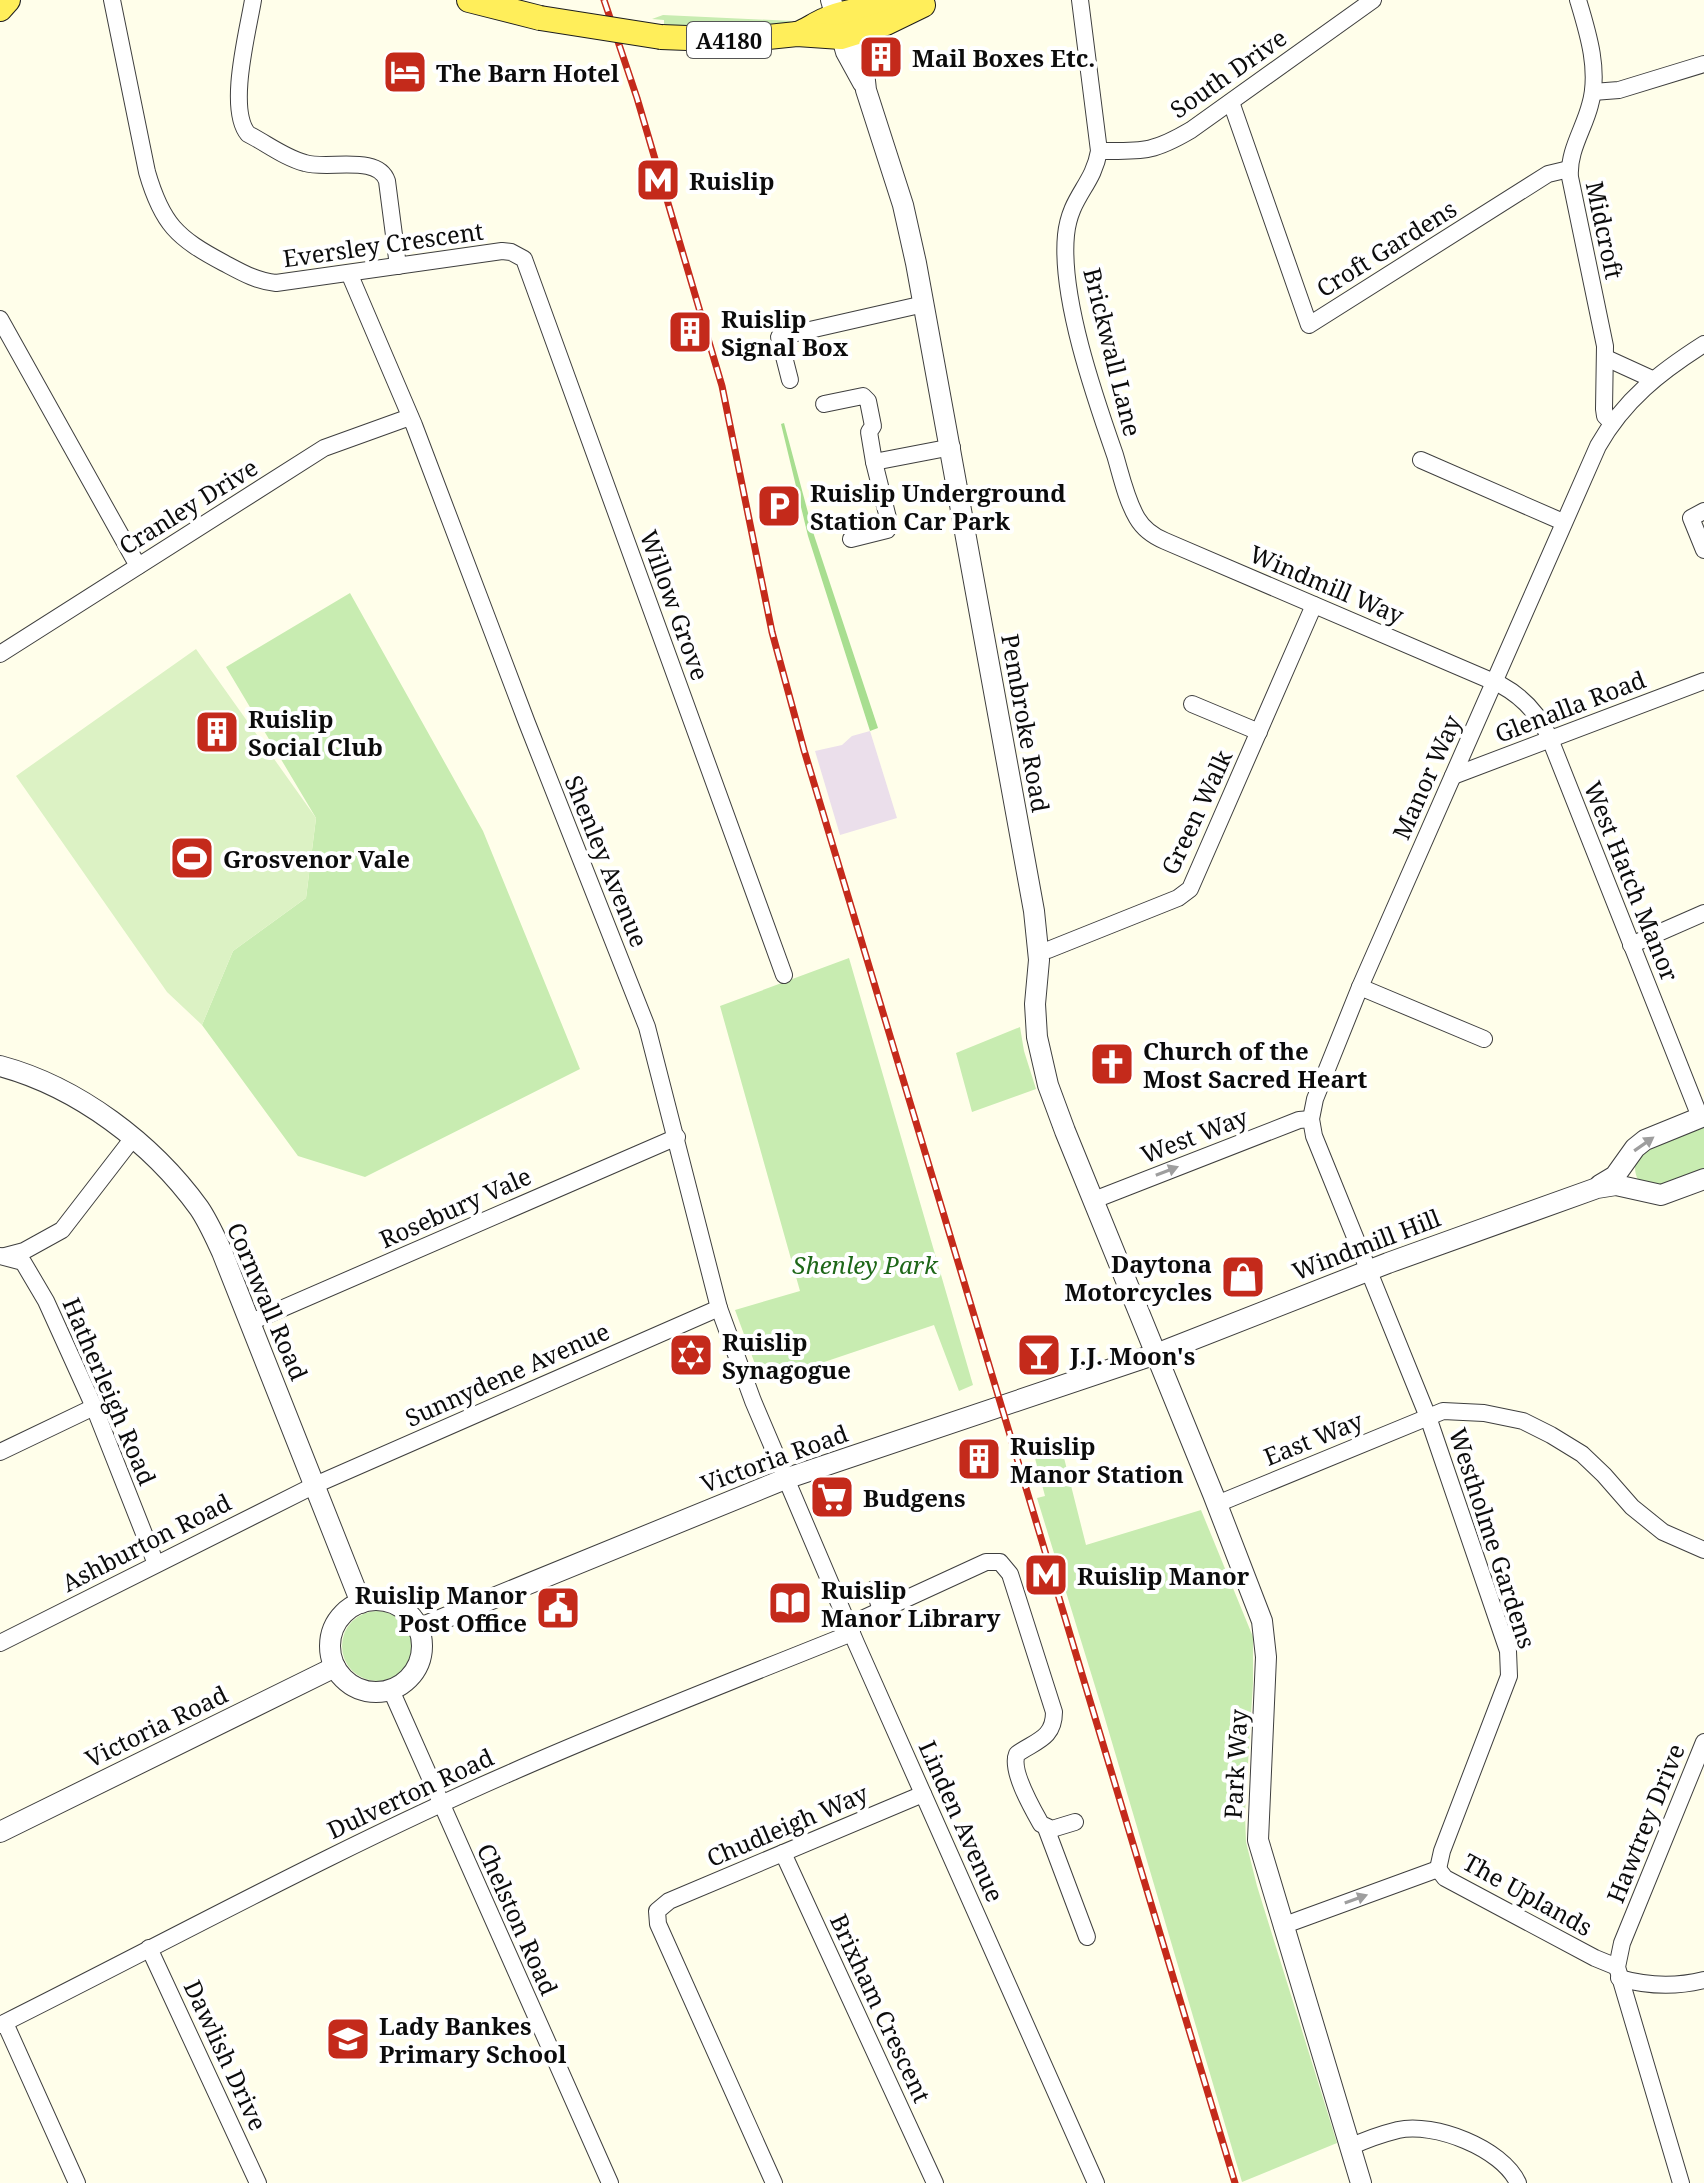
<svg xmlns="http://www.w3.org/2000/svg" width="1704" height="2183" font-family="'Noto Serif',serif">
<rect width="100%" height="100%" fill="#fffeea"/>
<path fill="#ebdfeb" d="M870 731 897 818 840 835 815 751 842 745 852 736Z"/>
<g fill="#c8ecb1">
<path d="M663 15 793 21C751 33 707 28 664 26V20L652 19Z"/>
<path d="M350 593 483 831 580 1069 365 1177 298 1156 202 1025 233 951 306 898 316 818 226 667Z"/>
<path d="M849 958 973 1385 959 1391 934 1325 762 1383 735 1310 800 1291 720 1006Z"/>
<path d="M1020 1027 1024 1051 1036 1089 972 1112 956 1053Z"/>
<path d="M1704 1122V1172C1686 1179 1637 1205 1635 1168 1635 1161 1638 1151 1644 1146 1653 1138 1691 1127 1704 1122Z"/>
<path d="M1059 1438 1086 1545 1201 1510 1253 1637V1683L1245 1813 1246 1842 1257 1886 1337 2143 1242 2182 1103 1712 1037 1498 1045 1496 1032 1447Z"/>
<circle cx="377" cy="1646" r="35"/>
</g>
<path fill="#a8de90" d="M784 423 814 535 878 728 870 731 808 536 781 424Z"/>
<path fill="#dcf2c4" d="M196 649 316 818 306 898 233 951 202 1025 167 992 16 776Z"/>
<g fill="none" stroke-linecap="round" stroke-linejoin="round">
<g stroke="#3f3f3f" stroke-width="18">
<g id="minor">
<path d="M112 0 147 172C162 224 177 238 224 263 241 272 256 281 276 283L502 251 511 252 524 259 784 975"/>
<path d="M253 0C248 31 227 109 248 134 266 143 285 158 305 163 328 170 378 154 387 181L398 266"/>
<path d="M1080 0 1099 151C1093 186 1070 196 1066 235 1060 297 1094 395 1115 455 1121 475 1126 499 1137 518 1144 530 1153 536 1165 541L1501 685C1523 697 1540 716 1550 739L1700 1117"/>
<path d="M1578 0C1588 33 1600 71 1590 105 1584 129 1568 151 1570 177L1605 346 1604 409 1605 416 1612 423"/>
<path d="M1593 92 1619 90 1704 64"/>
<path d="M1231 102 1309 325 1548 174 1569 169"/>
<path d="M1099 151C1143 151 1152 153 1191 130L1373 0"/>
<path d="M349 273 414 425 527 723 647 1027 719 1308 753 1401 856 1643 1096 2183"/>
<path d="M0 319 138 566"/>
<path d="M1606 358 1652 379"/>
<path d="M790 380 779 337 924 304"/>
<path d="M824 404 863 396 868 401 873 426 869 432 874 462 952 447"/>
<path d="M1421 460 1563 522"/>
<path d="M1704 511 1691 518 1704 550"/>
<path d="M851 539 887 530 888 518 874 462"/>
<path d="M0 654 324 448 410 417"/>
<path d="M1192 704 1259 732"/>
<path d="M1453 776 1704 681"/>
<path d="M1631 945 1704 913"/>
<path d="M1038 951 1048 950 1178 898 1190 889 1314 605"/>
<path d="M1360 987 1484 1039"/>
<path d="M1094 1200 1299 1120 1311 1119"/>
<path d="M0 1256 23 1262 46 1301 94 1407 156 1564"/>
<path d="M5 1256 24 1251 62 1230 133 1138"/>
<path d="M251 1322 677 1137"/>
<path d="M0 1452 94 1407"/>
<path d="M1217 1504 1443 1411 1484 1413 1523 1421 1551 1435 1582 1454 1604 1475 1632 1507 1663 1532 1704 1550"/>
<path d="M874 1589 881 1610"/>
<path d="M849 1625 986 1562H1000L1010 1574 1054 1712C1054 1739 1035 1741 1017 1754 1010 1770 1032 1808 1041 1824L1052 1829 1075 1822"/>
<path d="M0 1643 315 1485 719 1308"/>
<path d="M391 1690 610 2183"/>
<path d="M1046 1828 1087 1937"/>
<path d="M783 1853 935 2183"/>
<path d="M1438 1869 1442 1851 1509 1676 1508 1651 1428 1417 1314 1136 1311 1119 1315 1099 1360 987 1598 446C1624 400 1660 372 1704 344"/>
<path d="M1438 1869 1445 1878 1595 1958 1617 1967"/>
<path d="M1282 1926 1438 1869"/>
<path d="M149 1948 258 2183"/>
<path d="M1619 1978C1647 1986 1676 1987 1704 1980"/>
<path d="M5 2023 77 2183"/>
<path d="M0 2025C170 1940 336 1849 510 1773 623 1723 738 1679 852 1633"/>
<path d="M1350 2147C1365 2140 1382 2134 1398 2130 1434 2122 1502 2148 1518 2183"/>
<path d="M774 2183 658 1924 657 1911 669 1901 923 1794"/>
<path d="M1681 2183 1617 1967 1622 1943 1704 1742"/>
</g>
</g>
<g stroke="#3f3f3f" stroke-width="22">
<g id="tertiary">
<path d="M831 0 846 52 863 83"/>
<path d="M855 17 860 35 866 90 903 205 916 263 1034 911 1039 960 1035 1004 1037 1037 1048 1085 1065 1131 1213 1494 1262 1621 1266 1657 1258 1840 1361 2183"/>
<path d="M0 1066C78 1087 152 1143 199 1208 208 1221 215 1237 222 1252L361 1603"/>
<path d="M1600 1185 1615 1176 1635 1148 1645 1140 1704 1116"/>
<circle cx="376" cy="1646" r="46"/>
<path d="M418 1629 785 1479 1156 1354 1388 1263 1597 1188 1616 1185 1661 1195 1704 1179"/>
<path d="M0 1832 335 1667"/>
</g>
</g>
<g stroke="#1d1d1d" stroke-width="26">
<g id="primary">
<path d="M469 0 540 18"/>
<path d="M0 9 8 0"/>
<path d="M797 34C807 31 815 24 825 20 853 7 883 9 913 7"/>
<path d="M661 37 740 40 797 34 841 37 886 23 923 5"/>
</g>
</g>
<use href="#minor" stroke="#fff" stroke-width="16"/>
<use href="#tertiary" stroke="#fff" stroke-width="20"/>
<use href="#primary" stroke="#ffee5a" stroke-width="24"/>
<g stroke="#c42a1b" stroke-width="7">
<path id="rail" d="M604 0 637 98 722 386 772 632 804 750 1235 2183"/>
</g>
<use href="#rail" stroke="#fff" stroke-width="4" stroke-dasharray="12" stroke-linecap="butt"/>
<g stroke="#1d1d1d" stroke-width="26" stroke-linecap="butt">
<path id="primary-bridge" d="M540 18 661 37"/>
</g>
<use href="#primary-bridge" stroke="#ffee5a" stroke-width="24"/>
</g>
<defs><path id="oneway-solid" d="M-6-.8H1V-3.2L6.5 0L1 3.2V.8H-6Z" transform="scale(2)"/></defs>
<g fill="#9e9e9e">
<use href="#oneway-solid" transform="translate(1644 1144) rotate(-35)"/>
<use href="#oneway-solid" transform="translate(1167 1171) rotate(-21)"/>
<use href="#oneway-solid" transform="translate(1356 1899) rotate(-20)"/>
</g>
<defs>
<g id="building-square" transform="scale(2.3)"><rect x="-9" y="-9" width="18" height="18" rx="4" fill="#c42a1b" stroke="#fff"/><path d="M-4-6H4V6H1V3H-1V6H-4ZM-2.5-4.3h1.7v1.8h-1.7ZM.8-4.3h1.7v1.8H.8ZM-2.5-1h1.7V.8h-1.7ZM.8-1h1.7V.8H.8Z" fill="#fff"/></g>
<g id="hotel-square" transform="scale(2.3)"><rect x="-9" y="-9" width="18" height="18" rx="4" fill="#c42a1b" stroke="#fff"/><path d="M-6-4.5h1.5V1H6V5H4.5V3h-9V5H-6ZM-4 0a1.8 1.8 0 1 1 3.6 0ZM.5 0V-2.5h3Q6-2.5 6 0Z" fill="#fff"/></g>
<g id="metro-square" transform="scale(2.3)"><rect x="-9" y="-9" width="18" height="18" rx="4" fill="#c42a1b" stroke="#fff"/><path d="M-5.5 5V-5H-3L0 0L3-5H5.5V5H3V-.5L0 4L-3-.5V5Z" fill="#fff"/></g>
<g id="parking-square" transform="scale(2.3)"><rect x="-9" y="-9" width="18" height="18" rx="4" fill="#c42a1b" stroke="#fff"/><path d="M-3.5-5.5H1a3.5 3.5 0 0 1 0 7H-1V5.5H-3.5ZM-1-3.4V-.6H.8a1.4 1.4 0 0 0 0-2.8Z" fill="#fff"/></g>
<g id="stadium-square" transform="scale(2.3)"><rect x="-9" y="-9" width="18" height="18" rx="4" fill="#c42a1b" stroke="#fff"/><path d="M0-5a6.5 5 0 1 0 0 10a6.5 5 0 1 0 0-10ZM-3.5-1.8h7v3.6h-7Z" fill="#fff"/></g>
<g id="church-square" transform="scale(2.3)"><rect x="-9" y="-9" width="18" height="18" rx="4" fill="#c42a1b" stroke="#fff"/><path d="M-1.2-6h2.4v3.5h3.3v2.4h-3.3V6h-2.4V-.1h-3.3v-2.4h3.3Z" fill="#fff"/></g>
<g id="shop-square" transform="scale(2.3)"><rect x="-9" y="-9" width="18" height="18" rx="4" fill="#c42a1b" stroke="#fff"/><path d="M-5-2.5h2.3a2.7 3.5 0 0 1 5.4 0H5L5.5 6h-11ZM-1.5-2.5h3a1.5 2.3 0 0 0-3 0Z" fill="#fff"/></g>
<g id="synagogue-square" transform="scale(2.3)"><rect x="-9" y="-9" width="18" height="18" rx="4" fill="#c42a1b" stroke="#fff"/><path d="M0-6.5L5.6 3.2H-5.6ZM0 6.5L5.6-3.2H-5.6Z" fill="#fff"/></g>
<g id="bar-square" transform="scale(2.3)"><rect x="-9" y="-9" width="18" height="18" rx="4" fill="#c42a1b" stroke="#fff"/><path d="M-6-5H6L.8 .8V4.5H3.5V6h-7V4.5H-.8V.8Z" fill="#fff"/></g>
<g id="supermarket-square" transform="scale(2.3)"><rect x="-9" y="-9" width="18" height="18" rx="4" fill="#c42a1b" stroke="#fff"/><path d="M-6-5.5h2.5l.6 2H6L4.5 2H-2.5L-4.4-4H-6ZM-1.5 3.2a1.3 1.3 0 1 0 .1 0ZM3 3.2a1.3 1.3 0 1 0 .1 0Z" fill="#fff"/></g>
<g id="library-square" transform="scale(2.3)"><rect x="-9" y="-9" width="18" height="18" rx="4" fill="#c42a1b" stroke="#fff"/><path d="M-6-4Q-3-5.5-.7-3.5V5Q-3 3-6 4ZM6-4Q3-5.5 .7-3.5V5Q3 3 6 4Z" fill="#fff"/></g>
<g id="civic-square" transform="scale(2.3)"><rect x="-9" y="-9" width="18" height="18" rx="4" fill="#c42a1b" stroke="#fff"/><path d="M-.6-6.5H3V-4.5H.6V-3L4-1V1h2V6H-6V1h2V-1L-.6-3ZM-1.2 2.5V6h2.4V2.5Z" fill="#fff"/></g>
<g id="school-square" transform="scale(2.3)"><rect x="-9" y="-9" width="18" height="18" rx="4" fill="#c42a1b" stroke="#fff"/><path d="M0-5L7-2L0 1L-7-2ZM-4 1L0 2.5L4 1V4Q0 6-4 4Z" fill="#fff"/></g>
</defs>
<g fill-rule="evenodd">
<use href="#building-square" x="881" y="57"/>
<use href="#hotel-square" x="405" y="72"/>
<use href="#metro-square" x="658" y="180"/>
<use href="#building-square" x="690" y="332"/>
<use href="#parking-square" x="779" y="506"/>
<use href="#building-square" x="217" y="732"/>
<use href="#stadium-square" x="192" y="858"/>
<use href="#church-square" x="1112" y="1064"/>
<use href="#shop-square" x="1243" y="1277"/>
<use href="#synagogue-square" x="691" y="1355"/>
<use href="#bar-square" x="1039" y="1355"/>
<use href="#building-square" x="979" y="1459"/>
<use href="#supermarket-square" x="832" y="1497"/>
<use href="#metro-square" x="1046" y="1575"/>
<use href="#library-square" x="790" y="1603"/>
<use href="#civic-square" x="558" y="1608"/>
<use href="#school-square" x="348" y="2039"/>
</g>
<g text-anchor="middle" dominant-baseline="central" stroke-width="8" stroke-linejoin="round" paint-order="stroke">
<rect fill="#fff" stroke="#555" stroke-width="2" x="687" y="22" width="84" height="36" rx="6"/>
<g font-size="22" font-weight="bold" fill="#0c0c0c">
<text x="729" y="40">A4180</text>
</g>
<g font-size="24" font-weight="bold" fill="#0c0c0c" stroke="#fff" text-anchor="start">
<text x="912" y="57">Mail Boxes Etc.</text>
<text x="436" y="72">The Barn Hotel</text>
<text x="689" y="180">Ruislip</text>
<text x="721" y="318">Ruislip<tspan x="721" dy="28">Signal Box</tspan></text>
<text x="810" y="492">Ruislip Underground<tspan x="810" dy="28">Station Car Park</tspan></text>
<text x="248" y="718">Ruislip<tspan x="248" dy="28">Social Club</tspan></text>
<text x="223" y="858">Grosvenor Vale</text>
<text x="1143" y="1050">Church of the<tspan x="1143" dy="28">Most Sacred Heart</tspan></text>
<text x="1212" y="1263" text-anchor="end">Daytona<tspan x="1212" dy="28">Motorcycles</tspan></text>
<text x="722" y="1341">Ruislip<tspan x="722" dy="28">Synagogue</tspan></text>
<text x="1070" y="1355">J.J. Moon's</text>
<text x="1010" y="1445">Ruislip<tspan x="1010" dy="28">Manor Station</tspan></text>
<text x="863" y="1497">Budgens</text>
<text x="1077" y="1575">Ruislip Manor</text>
<text x="821" y="1589">Ruislip<tspan x="821" dy="28">Manor Library</tspan></text>
<text x="527" y="1594" text-anchor="end">Ruislip Manor<tspan x="527" dy="28">Post Office</tspan></text>
<text x="379" y="2025">Lady Bankes<tspan x="379" dy="28">Primary School</tspan></text>
</g>
<g font-size="24" fill="#0c0c0c" stroke="#fff">
<text transform="translate(1228 73) rotate(-35)">South Drive</text>
<text transform="translate(1605 230) rotate(78)">Midcroft</text>
<text transform="translate(383 244) rotate(-8)">Eversley Crescent</text>
<text transform="translate(1386 248) rotate(-32)">Croft Gardens</text>
<text transform="translate(1113 352) rotate(76)">Brickwall Lane</text>
<text transform="translate(188 506) rotate(-32)">Cranley Drive</text>
<text transform="translate(1327 584) rotate(23)">Windmill Way</text>
<text transform="translate(675 605) rotate(70)">Willow Grove</text>
<text transform="translate(1570 706) rotate(-21)">Glenalla Road</text>
<text transform="translate(1026 723) rotate(80)">Pembroke Road</text>
<text transform="translate(1426 777) rotate(-66)">Manor Way</text>
<text transform="translate(1196 812) rotate(-65)">Green Walk</text>
<text transform="translate(607 861) rotate(68)">Shenley Avenue</text>
<text transform="translate(1632 881) rotate(68)">West Hatch Manor</text>
<text transform="translate(1194 1135) rotate(-21)">West Way</text>
<text transform="translate(455 1207) rotate(-24)">Rosebury Vale</text>
<text transform="translate(1366 1244) rotate(-21)">Windmill Hill</text>
<text transform="translate(268 1301) rotate(67)">Cornwall Road</text>
<text transform="translate(507 1374) rotate(-24)">Sunnydene Avenue</text>
<text transform="translate(110 1391) rotate(67)">Hatherleigh Road</text>
<text transform="translate(1313 1438) rotate(-22)">East Way</text>
<text transform="translate(774 1458) rotate(-20)">Victoria Road</text>
<text transform="translate(1493 1538) rotate(72)">Westholme Gardens</text>
<text transform="translate(146 1542) rotate(-27)">Ashburton Road</text>
<text transform="translate(156 1726) rotate(-26)">Victoria Road</text>
<text transform="translate(1235 1764) rotate(-87)">Park Way</text>
<text transform="translate(410 1793) rotate(-25)">Dulverton Road</text>
<text transform="translate(962 1821) rotate(66)">Linden Avenue</text>
<text transform="translate(1645 1823) rotate(-68)">Hawtrey Drive</text>
<text transform="translate(787 1825) rotate(-23)">Chudleigh Way</text>
<text transform="translate(1528 1894) rotate(29)">The Uplands</text>
<text transform="translate(518 1919) rotate(66)">Chelston Road</text>
<text transform="translate(881 2008) rotate(65)">Brixham Crescent</text>
<text transform="translate(226 2055) rotate(65)">Dawlish Drive</text>
</g>
<g font-size="24" font-style="italic" fill="#1e6718" stroke="#fff">
<text x="865" y="1264">Shenley Park</text>
</g>
</g>
</svg>
